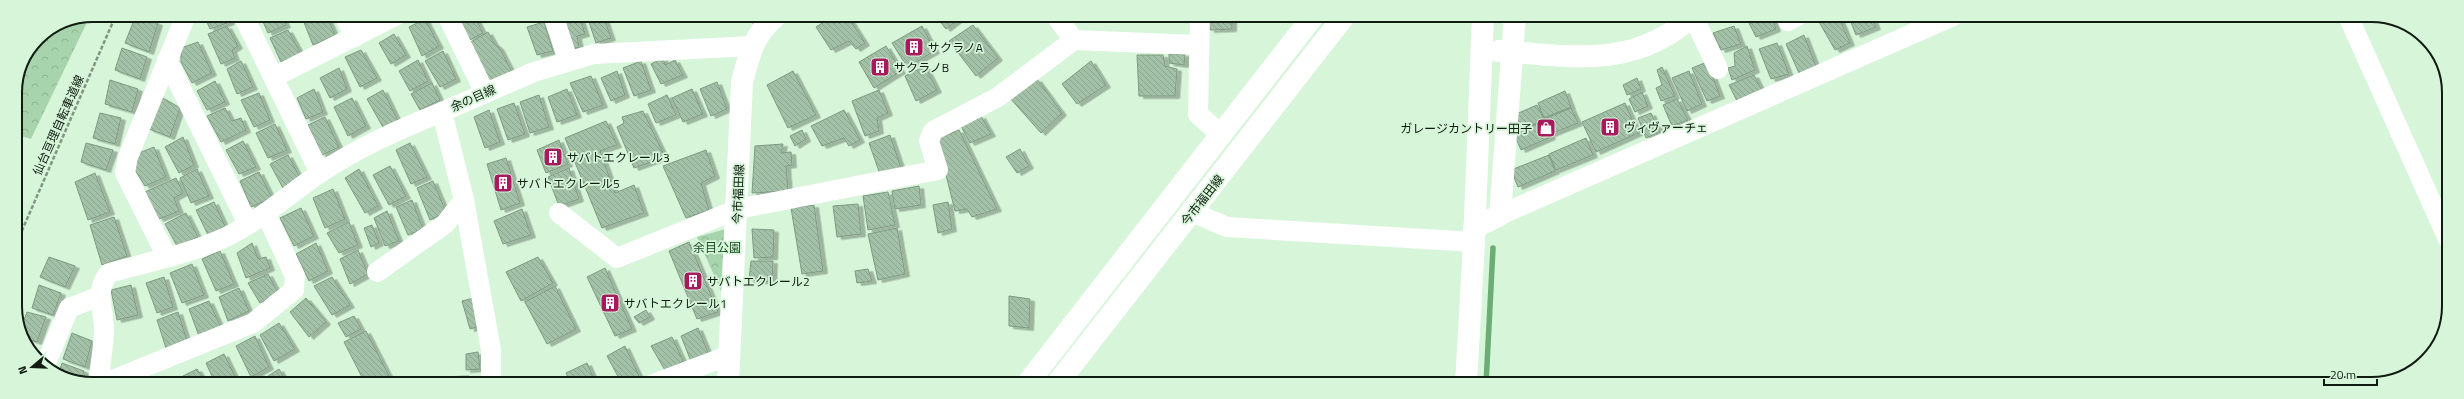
<svg xmlns="http://www.w3.org/2000/svg" width="2464" height="399" font-family="'Titillium Web','Noto Sans JP',sans-serif">
<defs>
<pattern id="park-crowns" width="20" height="18" patternUnits="userSpaceOnUse"><rect width="20" height="18" fill="#a7d4ac"/><path d="M2 6a3 3 0 1 1 6 0M12 15a3 3 0 1 1 6 0" fill="none" stroke="#8fb593"/></pattern>
<pattern id="building-back-hatch" width="6" height="6" patternUnits="userSpaceOnUse"><rect width="6" height="6" fill="#a3c1a7"/><path d="M-1 5l2 2M0 0l6 6M5-1l2 2" fill="none" stroke="#8ba58f"/></pattern>
<filter id="shadow"><feDropShadow dx="4.5" dy="2.5" stdDeviation="0" flood-color="#0004"/></filter>
</defs>
<rect width="100%" height="100%" fill="#d6f5d9"/>
<g fill="url(#park-crowns)">
<path d="M90 16 31 139 15 134C15 88 15 43 63 21 71 18 82 17 90 16Z"/>
<path d="M733 227 729 309 697 237Z"/>
</g>
<g fill="none" stroke-linecap="round" stroke-linejoin="round">
<path stroke="#6cad76" stroke-width="5.5" d="M1486 384 1493 248"/>
</g>
<g fill="url(#building-back-hatch)" stroke="#7e9a81" filter="url(#shadow)">
<path d="M136 15 158 23 149 52 125 43Z"/>
<path d="M155 15H171L170 20Z"/>
<path d="M204 15H227L230 22 210 29Z"/>
<path d="M260 15H281L286 25 268 33Z"/>
<path d="M313 15H326L335 35 313 45 303 20Z"/>
<path d="M357 15H370L360 20Z"/>
<path d="M456 15H474L483 33 470 40Z"/>
<path d="M573 15H579L585 34 577 36 579 47 571 50 563 19Z"/>
<path d="M603 15 611 38 596 43 587 16Z"/>
<path d="M747 15H762L749 22Z"/>
<path d="M835 15H847L865 43 856 49 849 41 831 50 816 27Z"/>
<path d="M935 15H964L946 29Z"/>
<path d="M1209 15H1232V29L1210 30Z"/>
<path d="M1749 15H1771L1776 29 1756 37 1746 17Z"/>
<path d="M1827 15H1838L1850 43 1835 50 1818 20Z"/>
<path d="M1848 15H1871L1876 27 1856 35Z"/>
<path d="M425 19 439 46 422 56 409 27Z"/>
<path d="M544 22 553 51 537 55 527 27Z"/>
<path d="M973 25 998 58 976 76 949 41Z"/>
<path d="M227 26 238 46 232 50 235 58 221 64 208 34Z"/>
<path d="M922 26 935 51 907 67 892 43Z"/>
<path d="M1734 26 1741 44 1721 50 1713 33Z"/>
<path d="M288 30 301 54 281 62 270 38Z"/>
<path d="M488 32 494 43 499 47 512 72 489 82 469 43Z"/>
<path d="M394 34 406 55 391 64 379 43Z"/>
<path d="M1804 35 1816 66 1799 73 1786 44Z"/>
<path d="M198 42 212 73 192 83 181 62V48Z"/>
<path d="M1777 43 1789 74 1771 79 1759 49Z"/>
<path d="M886 46 901 71 874 88 859 62Z"/>
<path d="M1747 46 1755 70 1732 80 1728 68 1735 66 1734 53Z"/>
<path d="M122 48 147 57 140 79 115 70Z"/>
<path d="M361 50 377 78 360 87 345 57Z"/>
<path d="M443 51 456 79 440 87 425 61Z"/>
<path d="M1169 54H1185L1184 65 1169 63Z"/>
<path d="M1137 55H1163L1165 66 1177 69 1175 96H1139Z"/>
<path d="M663 58 665 65 675 60 683 75 661 84 651 64Z"/>
<path d="M418 60 428 81 410 91 399 71Z"/>
<path d="M241 61 253 87 237 94 227 69Z"/>
<path d="M641 61 651 90 634 96 623 68Z"/>
<path d="M1091 61 1106 85 1077 104 1062 84Z"/>
<path d="M1707 62 1720 96 1707 101 1692 68Z"/>
<path d="M925 66 937 90 916 101 905 76Z"/>
<path d="M1662 67 1675 96 1661 101 1656 88 1662 85 1657 70Z"/>
<path d="M339 68 347 89 330 98 320 78Z"/>
<path d="M617 71 625 95 611 101 601 78Z"/>
<path d="M793 71 816 115 788 128 767 85Z"/>
<path d="M1689 71 1702 104 1687 111 1672 78Z"/>
<path d="M1754 75 1762 91 1737 101 1729 85Z"/>
<path d="M591 76 603 105 583 112 570 83Z"/>
<path d="M1637 78 1641 89 1627 95 1623 85Z"/>
<path d="M1037 79 1062 113 1041 133 1010 98Z"/>
<path d="M110 80 138 89 132 112 105 104Z"/>
<path d="M215 81 225 102 207 110 197 91Z"/>
<path d="M717 82 727 109 711 116 700 89Z"/>
<path d="M432 83 440 100 420 110 411 94Z"/>
<path d="M314 89 323 112 306 119 297 98Z"/>
<path d="M567 89 577 115 557 122 548 97Z"/>
<path d="M692 89 703 114 683 122 672 98Z"/>
<path d="M383 90 398 121 384 129 367 99Z"/>
<path d="M879 90 888 113 877 118 879 131 865 136 852 101Z"/>
<path d="M1565 91 1571 107 1544 118 1538 103Z"/>
<path d="M1642 92 1648 106 1635 112 1629 99Z"/>
<path d="M259 93 270 120 254 127 241 100Z"/>
<path d="M539 95 549 127 530 133 520 102Z"/>
<path d="M667 95 676 115 656 123 648 104Z"/>
<path d="M161 97 180 108 170 137 149 129Z"/>
<path d="M352 98 366 126 348 136 334 107Z"/>
<path d="M1677 99 1688 120 1672 126 1663 105Z"/>
<path d="M514 103 525 134 508 140 497 109Z"/>
<path d="M1625 103 1638 133 1596 152 1582 122Z"/>
<path d="M1537 105 1544 120 1520 130 1514 115Z"/>
<path d="M225 108 232 121 241 118 246 130 221 142 207 116Z"/>
<path d="M1571 108 1578 123 1551 134 1544 119Z"/>
<path d="M489 110 500 142 485 148 474 117Z"/>
<path d="M844 110 860 140 849 146 844 138 822 146 811 126Z"/>
<path d="M643 111 665 157 634 168 617 127 624 123 622 117Z"/>
<path d="M100 113 121 118 115 144 93 138Z"/>
<path d="M1651 113 1660 132 1646 138 1638 118Z"/>
<path d="M981 116 991 134 970 143 961 126Z"/>
<path d="M325 117 339 147 322 155 308 125Z"/>
<path d="M606 121 617 145 600 151 615 193 634 185 644 213 602 228 565 138Z"/>
<path d="M1544 121 1551 137 1521 150 1514 134Z"/>
<path d="M275 124 287 150 268 158 256 133Z"/>
<path d="M802 130 806 139 795 146 790 136Z"/>
<path d="M959 130 997 209 972 217 967 209 955 211 937 139Z"/>
<path d="M890 135 902 171 881 177 869 143Z"/>
<path d="M183 137 194 165 179 173 165 147Z"/>
<path d="M1586 138 1593 155 1556 170 1549 154Z"/>
<path d="M559 140 568 164 546 173 537 150Z"/>
<path d="M243 141 256 167 239 174 226 150Z"/>
<path d="M86 143 113 150 106 170 81 162Z"/>
<path d="M410 143 427 177 411 184 396 150Z"/>
<path d="M783 144 781 153 791 152 792 165 786 166 788 191 752 193 755 146Z"/>
<path d="M154 147 166 177 145 186 135 170 139 153Z"/>
<path d="M1020 149 1029 166 1017 173 1006 157Z"/>
<path d="M706 150 715 176 701 183 709 210 686 218 663 166Z"/>
<path d="M288 155 300 178 284 190 270 164Z"/>
<path d="M1549 155 1555 171 1518 187 1511 170Z"/>
<path d="M506 158 520 203 501 210 487 164Z"/>
<path d="M390 166 406 196 389 205 373 175Z"/>
<path d="M569 168 579 199 559 206 548 177Z"/>
<path d="M197 169 209 196 191 203 180 178Z"/>
<path d="M359 169 378 206 365 213 345 178Z"/>
<path d="M259 172 272 198 251 207 240 181Z"/>
<path d="M95 173 110 212 88 220 75 182Z"/>
<path d="M176 178 183 193 174 198 179 211 159 219 145 192Z"/>
<path d="M433 181 446 212 430 220 417 188Z"/>
<path d="M919 186 921 205 895 209 892 191Z"/>
<path d="M333 189 345 219 325 228 313 198Z"/>
<path d="M888 192 895 225 868 230 863 196Z"/>
<path d="M412 200 423 229 408 235 396 207Z"/>
<path d="M214 202 225 226 208 235 196 210Z"/>
<path d="M948 202 952 229 938 233 933 205Z"/>
<path d="M858 204 861 234 837 237 833 206Z"/>
<path d="M814 205 823 271 802 274 791 208Z"/>
<path d="M301 208 314 236 294 246 280 218Z"/>
<path d="M522 209 531 235 503 244 494 221Z"/>
<path d="M387 211 399 241 385 246 374 218Z"/>
<path d="M186 213 198 237 177 246 165 224Z"/>
<path d="M114 217 127 256 102 265 90 225Z"/>
<path d="M349 222 358 245 339 253 327 233Z"/>
<path d="M372 225 379 243 371 247 364 228Z"/>
<path d="M897 228 905 274 878 280 868 234Z"/>
<path d="M752 229 774 230 773 257 754 258Z"/>
<path d="M689 242 718 312 697 319 669 251Z"/>
<path d="M252 243 258 259 266 257 270 268 246 278 237 253Z"/>
<path d="M316 243 328 271 309 281 296 254Z"/>
<path d="M358 250 368 274 350 284 340 259Z"/>
<path d="M220 251 234 284 216 291 202 259Z"/>
<path d="M49 257 75 266 65 287 40 277Z"/>
<path d="M538 257 553 283 521 301 506 272Z"/>
<path d="M751 261H773L772 282 749 280Z"/>
<path d="M192 264 204 295 182 303 170 273Z"/>
<path d="M605 268 632 329 615 336 587 277Z"/>
<path d="M868 269 872 281 857 283 855 271Z"/>
<path d="M268 274 278 293 260 303 248 283Z"/>
<path d="M164 277 173 307 157 313 146 283Z"/>
<path d="M332 277 350 305 332 315 314 286Z"/>
<path d="M39 285 61 293 53 315 32 308Z"/>
<path d="M131 285 138 315 117 320 111 290Z"/>
<path d="M555 286 576 329 547 344 525 302Z"/>
<path d="M239 288 249 311 228 321 219 297Z"/>
<path d="M1009 296 1030 299 1029 328 1009 326Z"/>
<path d="M306 298 326 322 309 337 290 312Z"/>
<path d="M474 298 480 326 470 329 462 301Z"/>
<path d="M209 301 221 328 199 336 189 309Z"/>
<path d="M646 310 650 317 639 323 634 317Z"/>
<path d="M27 312 46 317 37 342 25 338 20 330Z"/>
<path d="M178 312 187 341 166 348 157 320Z"/>
<path d="M354 316 361 329 346 337 338 323Z"/>
<path d="M279 323 295 349 274 361 260 335Z"/>
<path d="M698 328 709 355 692 364 681 336Z"/>
<path d="M366 331 389 376 374 383H365L344 342Z"/>
<path d="M72 333 92 341 85 367 63 359Z"/>
<path d="M255 336 269 367 251 377 236 346Z"/>
<path d="M672 337 683 361 666 372 651 346Z"/>
<path d="M625 346 639 376 622 384 607 356Z"/>
<path d="M478 352 480 369 466 370V354Z"/>
<path d="M224 354 238 383H215L206 363Z"/>
<path d="M62 363 84 371 80 382 59 372Z"/>
<path d="M587 363 596 384 571 383 566 373Z"/>
<path d="M197 369 205 381 201 383H179L177 379Z"/>
<path d="M279 369 287 383H259V382Z"/>
<path d="M469 376 470 383H438L437 377Z"/>
</g>
<g fill="none" stroke-linecap="round" stroke-linejoin="round">
<g stroke="#809682" stroke-width="2.5" stroke-dasharray="4 2" stroke-linecap="butt">
<path d="M1892 16 1894 22"/>
<path d="M17 242 116 15"/>
</g>
<g stroke="#fff" stroke-width="20">
<path d="M243 15 320 173"/>
<path d="M344 15 355 37"/>
<path d="M447 15 485 93"/>
<path d="M553 15 568 60"/>
<path d="M1200 15 1198 114 1221 135"/>
<path d="M1785 15 1788 21 1799 15"/>
<path d="M1693 16 1718 69"/>
<path d="M2348 16 2448 239"/>
<path d="M1074 40 1198 45"/>
<path d="M167 60 248 224"/>
<path d="M274 77 397 15"/>
<path d="M1192 212 1227 227 1474 242"/>
<path d="M559 213 617 258 738 209 938 170 929 141 933 131 998 97 1074 40 1055 15"/>
<path d="M1500 215 1953 16"/>
<path d="M167 257 125 173 128 157 186 15"/>
<path d="M377 272 445 224 464 200"/>
<path d="M45 366 69 308 100 296"/>
<path d="M98 383C100 367 103 350 104 333 105 310 93 293 109 273 148 262 191 254 228 236 262 219 289 194 320 173 359 147 400 129 442 112"/>
<path d="M105 383 253 323 294 290 295 276 266 214"/>
<path d="M491 383V350L464 200 442 112 534 72 594 54 752 46"/>
<path d="M653 384 730 355"/>
</g>
<g stroke="#fff" stroke-width="22">
<path d="M1498 51C1571 56 1634 70 1694 15"/>
<path d="M1474 228 1500 215 1515 15"/>
<path d="M728 384 742 82C749 55 754 33 777 15"/>
<path d="M1027 384 1314 15"/>
<path d="M1057 384 1345 15"/>
<path d="M1466 384 1474 242 1483 15"/>
</g>
</g>
<defs>
<g id="building-square" transform="scale(1)"><rect x="-9" y="-9" width="18" height="18" rx="4" fill="#a71b5e" stroke="#d6f5d9"/><path d="M-4-6H4V6H1V3H-1V6H-4ZM-2.5-4.3h1.7v1.8h-1.7ZM.8-4.3h1.7v1.8H.8ZM-2.5-1h1.7V.8h-1.7ZM.8-1h1.7V.8H.8Z" fill="#fff"/></g>
<g id="shop-square" transform="scale(1)"><rect x="-9" y="-9" width="18" height="18" rx="4" fill="#a71b5e" stroke="#d6f5d9"/><path d="M-5-2.5h2.3a2.7 3.5 0 0 1 5.4 0H5L5.5 6h-11ZM-1.5-2.5h3a1.5 2.3 0 0 0-3 0Z" fill="#fff"/></g>
</defs>
<g fill-rule="evenodd">
<use href="#building-square" x="914" y="47"/>
<use href="#building-square" x="880" y="67"/>
<use href="#building-square" x="1610" y="127"/>
<use href="#shop-square" x="1546" y="128"/>
<use href="#building-square" x="553" y="157"/>
<use href="#building-square" x="503" y="183"/>
<use href="#building-square" x="693" y="281"/>
<use href="#building-square" x="610" y="303"/>
</g>
<g text-anchor="middle" dominant-baseline="central" stroke-width="3.5" stroke-linejoin="round" paint-order="stroke">
<g font-size="12" fill="#101b11" stroke="#d6f5d9" text-anchor="start">
<text x="928" y="47">サクラノA</text>
<text x="894" y="67">サクラノB</text>
<text x="1624" y="127">ヴィヴァーチェ</text>
<text x="1532" y="128" text-anchor="end">ガレージカントリー田子</text>
<text x="567" y="157">サバトエクレール3</text>
<text x="517" y="183">サバトエクレール5</text>
<text x="707" y="281">サバトエクレール2</text>
<text x="624" y="303">サバトエクレール1</text>
</g>
<g font-size="12" fill="#101b11" stroke="#d6f5d9">
<text transform="translate(473 98) rotate(-24)">余の目線</text>
<text transform="translate(58 125) rotate(-66)">仙台亘理自転車道線</text>
<text transform="translate(738 194) rotate(-88)">今市福田線</text>
<text transform="translate(1202 200) rotate(-52)">今市福田線</text>
</g>
<g font-size="12" fill="#194823" stroke="#d6f5d9">
<text x="717" y="247">余目公園</text>
</g>
</g>
<path d="M0 0H2464V399H0ZM93 22H2371A71 71 0 0 1 2442 93V306A71 71 0 0 1 2371 377H93A71 71 0 0 1 22 306V93A71 71 0 0 1 93 22Z" fill="#d6f5d9" fill-rule="evenodd"/>
<path fill="none" stroke="#101b11" stroke-width="2" d="M93 22H2371A71 71 0 0 1 2442 93V306A71 71 0 0 1 2371 377H93A71 71 0 0 1 22 306V93A71 71 0 0 1 93 22Z"/>
<g transform="translate(32 367) rotate(251)" stroke="#d6f5d9" stroke-width="3" paint-order="stroke">
<path d="M0-3L7 15L0 10L-7 15Z" fill="#101b11"/>
<text y="-6" font-size="11" font-weight="bold" text-anchor="middle" fill="#101b11">N</text>
</g>
<path d="M2324 379v6h53v-6" fill="none" stroke="#101b11" stroke-width="2"/>
<text x="2330" y="379" font-size="12" fill="#101b11" stroke="#d6f5d9" stroke-width="3" paint-order="stroke">20 m</text>
</svg>
